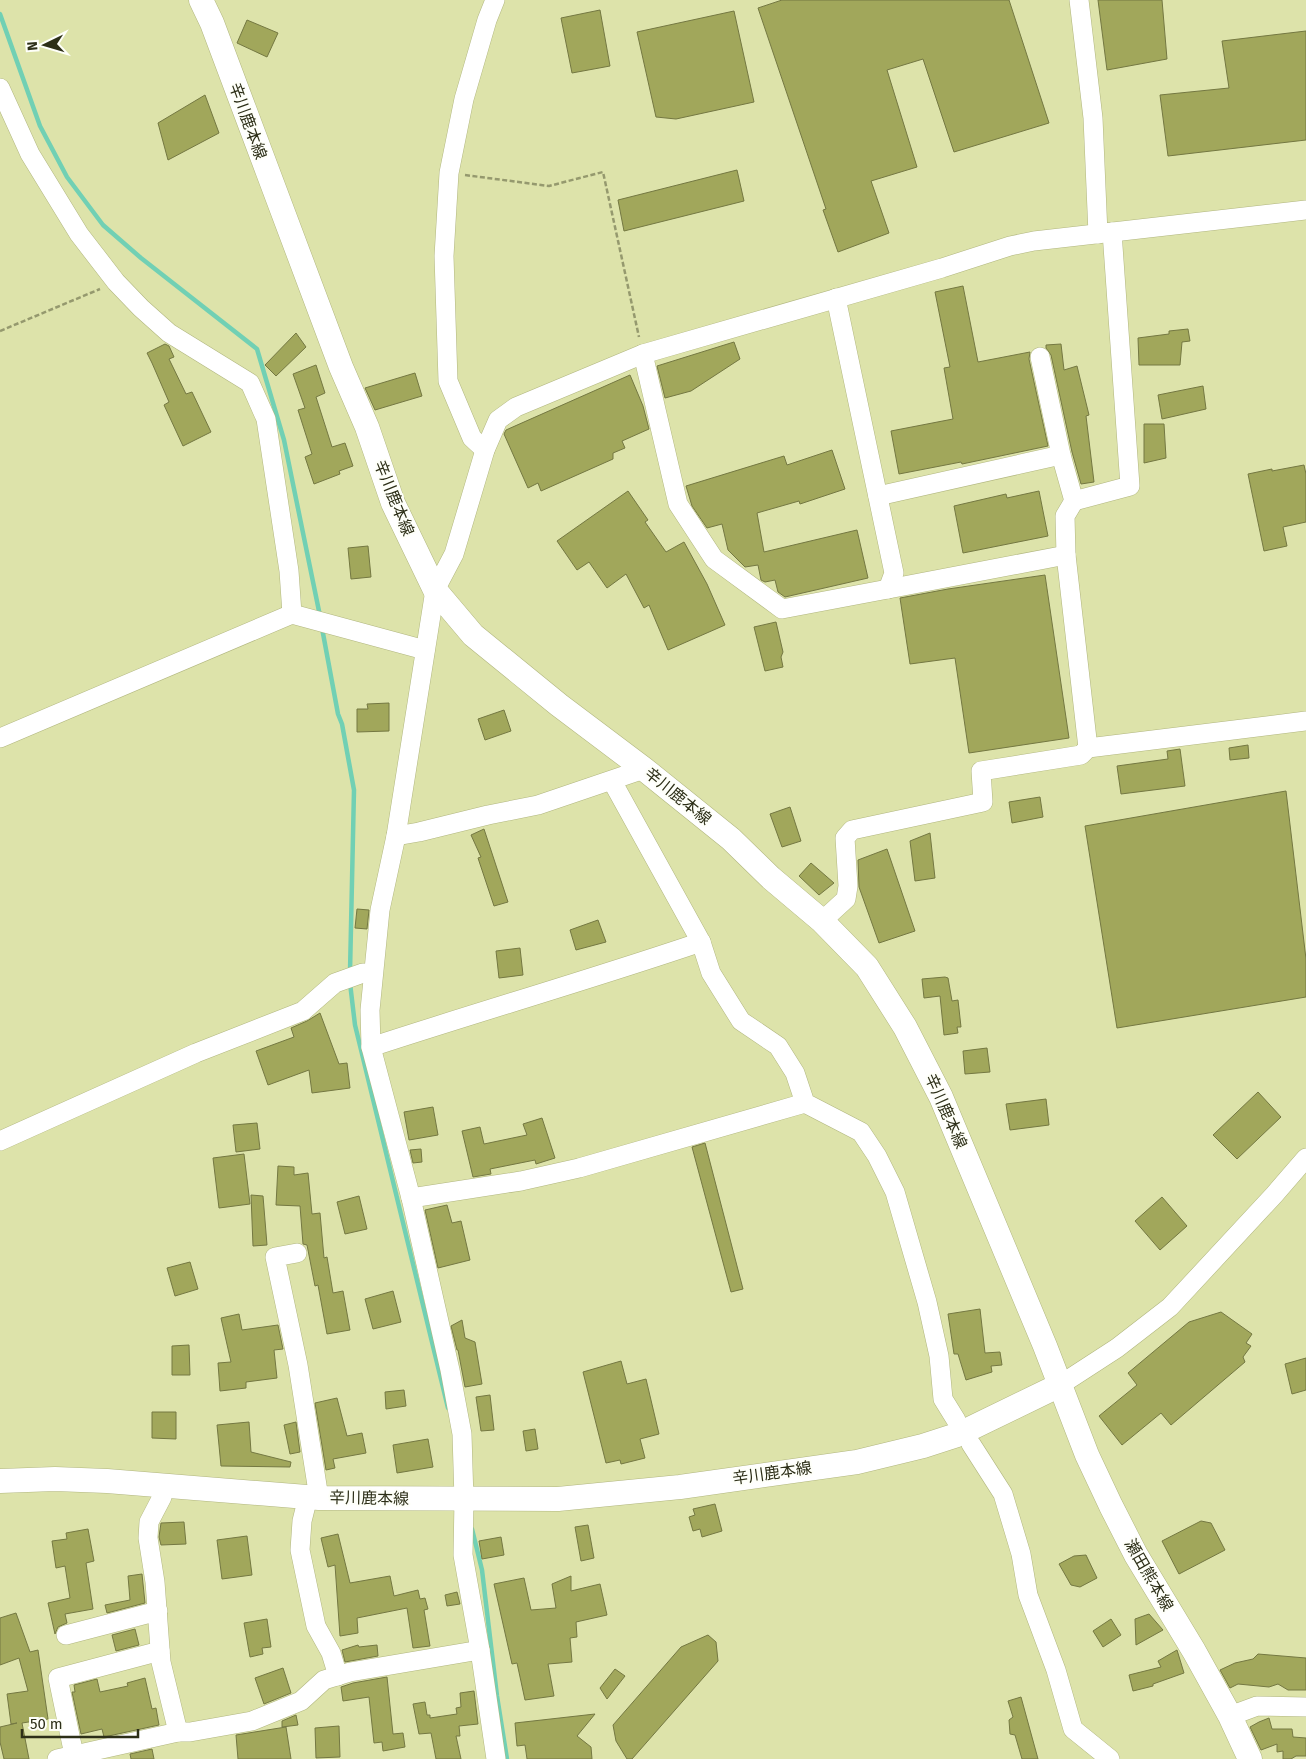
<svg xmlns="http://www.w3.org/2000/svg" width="1306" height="1759" font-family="'Fira Sans','Noto Sans JP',sans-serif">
<rect width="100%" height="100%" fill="#dde3aa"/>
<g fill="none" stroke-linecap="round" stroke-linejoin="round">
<g stroke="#71d0b4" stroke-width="4.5">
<path d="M0 14 40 126 67 177 103 225 141 258 257 349 284 440 320 616"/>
<path d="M322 628 338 714 342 724 354 790 350 972"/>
<path d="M350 983 355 1025 448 1408"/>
<path d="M472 1529 482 1570 497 1696 507 1759"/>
</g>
</g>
<g fill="#a1a75b" stroke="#747842">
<path d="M782 0H1009L1049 123 954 152 923 59 887 70 917 167 871 181 889 233 838 252 823 210 826 209 758 8Z"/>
<path d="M1098 0H1162L1167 59 1107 70Z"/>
<path d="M600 10 610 66 572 73 561 18Z"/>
<path d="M734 11 754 102 676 119 656 117 637 32Z"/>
<path d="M247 20 278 33 267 57 237 43Z"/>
<path d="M1306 31V140L1168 156 1160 95 1229 88 1222 41Z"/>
<path d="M205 95 219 133 168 160 158 123Z"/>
<path d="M737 170 744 201 624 231 618 200Z"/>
<path d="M963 286 978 362 1030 352 1029 359 1048 446 962 464 961 462 899 474 891 431 953 419 944 368 950 367 935 292Z"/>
<path d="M1188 329 1190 341 1182 342 1180 365H1139L1138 338 1169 334V331Z"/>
<path d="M296 333 306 347 276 376 265 365Z"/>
<path d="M734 342 740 359 691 391 665 398 657 366Z"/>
<path d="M165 344 169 346 174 357 169 359 186 394 192 392 211 432 183 446 164 405 169 402 152 363 147 353Z"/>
<path d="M1061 344 1064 370 1077 366 1089 415 1086 416 1094 482 1081 484 1072 452 1051 355 1046 348V345Z"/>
<path d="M316 365 325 393 316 397 332 447 345 443 353 466 339 471 340 474 314 484 305 457 312 454 298 410 305 408 293 374Z"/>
<path d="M415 373 422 396 375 410 365 388Z"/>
<path d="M630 375 643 406 649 429 622 441 625 448 613 453V459L541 491 538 483 528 488 504 434 506 430Z"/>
<path d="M1203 386 1206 409 1162 419 1158 395Z"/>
<path d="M1144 424H1164L1166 458 1144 463Z"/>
<path d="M832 450 845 489 800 504 799 501 757 513 764 552 857 530 868 578 785 597 778 592 775 580 765 582 761 580 758 565 745 567 728 550 722 524 707 528 692 506 686 486 784 456 787 465Z"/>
<path d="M1304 465 1306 474V522L1283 527 1287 546 1264 551 1248 474 1272 469V471Z"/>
<path d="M628 491 648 520 645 522 666 552 684 542 707 584 725 625 668 650 649 605 644 608 626 574 607 588 589 562 577 570 557 541Z"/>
<path d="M1039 491 1048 536 963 553 954 506 1006 494 1007 498Z"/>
<path d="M368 546 371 577 351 579 348 548Z"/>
<path d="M1045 575 1069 738 969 753 955 658 910 664 900 598 948 589Z"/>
<path d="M776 622 783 652 781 657 783 667 765 671 754 627Z"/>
<path d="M389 703V731L357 732V709H368L367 704Z"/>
<path d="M504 710 511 731 485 740 478 719Z"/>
<path d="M1248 745 1249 758 1230 760 1229 748Z"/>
<path d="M1180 749 1185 786 1121 794 1117 766 1168 759 1167 751Z"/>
<path d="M1286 791 1306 959V997L1117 1028 1085 826Z"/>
<path d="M1040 797 1043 817 1012 823 1009 802Z"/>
<path d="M790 807 801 841 782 847 770 814Z"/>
<path d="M484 829 508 902 494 906 478 858 481 857 471 835Z"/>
<path d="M930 833 935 878 915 881 910 841Z"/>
<path d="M887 849 915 931 879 943 859 887 858 860Z"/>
<path d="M811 863 834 883 819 895 799 876Z"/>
<path d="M357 909 369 910 367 929 355 928Z"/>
<path d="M598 920 606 942 576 950 570 930Z"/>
<path d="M520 948 523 975 499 978 496 951Z"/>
<path d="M945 977 948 978 952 1001 958 1000 961 1027H957L958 1033 944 1035 940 996 924 998 922 979Z"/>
<path d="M320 1013 339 1064 347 1063 350 1088 312 1093 309 1070 268 1085 256 1051 294 1037 291 1028 307 1021Z"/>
<path d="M987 1048 990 1072 965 1074 963 1051Z"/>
<path d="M1258 1092 1281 1117 1237 1159 1213 1135Z"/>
<path d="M1046 1099 1049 1125 1010 1130 1006 1104Z"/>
<path d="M433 1107 438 1135 409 1140 404 1112Z"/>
<path d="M542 1118 555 1158 536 1164 535 1160 490 1169 491 1174 473 1177 462 1131 480 1127 484 1144 527 1135 523 1124Z"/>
<path d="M257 1123 260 1149 236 1152 233 1125Z"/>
<path d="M705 1143 743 1289 731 1292 692 1147Z"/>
<path d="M421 1149 422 1162 413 1163 410 1150Z"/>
<path d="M244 1154 250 1204 219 1208 213 1158Z"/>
<path d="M278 1166 294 1167V1175L308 1173 312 1214 320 1213 324 1258 327 1257 333 1293 343 1291 350 1330 327 1334 318 1285 315 1286 307 1245 303 1244 300 1206 276 1205Z"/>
<path d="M251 1195 263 1196 267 1245 253 1246Z"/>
<path d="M359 1196 367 1229 345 1234 337 1202Z"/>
<path d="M1162 1197 1187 1226 1160 1250 1135 1221Z"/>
<path d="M447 1205 452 1223 461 1221 470 1260 438 1268 425 1210Z"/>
<path d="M190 1262 198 1289 175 1296 167 1268Z"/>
<path d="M393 1291 401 1322 373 1329 365 1299Z"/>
<path d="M980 1309 985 1353 1000 1352 1002 1365 991 1366 992 1372 966 1380 958 1354H954L948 1314Z"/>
<path d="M1221 1312 1252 1334 1246 1343 1251 1346 1243 1357 1245 1362 1171 1425 1161 1413 1122 1445 1099 1416 1137 1385 1128 1373 1189 1322Z"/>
<path d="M239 1314 242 1330 278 1325 283 1349 274 1350 277 1378 246 1382V1388L220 1391 218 1363 231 1362 221 1318Z"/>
<path d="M462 1320 465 1338 475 1342 482 1384 465 1387 458 1350H457L451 1326Z"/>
<path d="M189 1345 190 1375H172V1346Z"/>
<path d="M1306 1358V1390L1292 1394 1285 1364Z"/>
<path d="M621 1361 627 1384 646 1379 659 1434 640 1439 645 1458 621 1464 620 1460 606 1463 583 1372Z"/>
<path d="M404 1390 406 1406 386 1409 385 1392Z"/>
<path d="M490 1395 494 1430 481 1431 476 1397Z"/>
<path d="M337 1398 347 1436 362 1433 366 1453 333 1459 335 1468 326 1470 315 1403Z"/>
<path d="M152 1412H176V1439L152 1438Z"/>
<path d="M249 1422 251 1452 291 1462 290 1467 221 1466 217 1425Z"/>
<path d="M296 1422 300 1452 290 1454 284 1425Z"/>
<path d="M535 1429 538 1449 526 1451 523 1431Z"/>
<path d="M428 1439 433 1467 397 1473 393 1445Z"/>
<path d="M715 1504 722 1531 702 1537 700 1529 693 1531 689 1517 695 1515 693 1509Z"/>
<path d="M1201 1521 1211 1523 1225 1550 1179 1574 1162 1541Z"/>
<path d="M184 1522 186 1544 161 1545 159 1537 161 1523Z"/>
<path d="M588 1525 594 1558 581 1561 575 1527Z"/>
<path d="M88 1529 94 1561 86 1563 93 1609 65 1614 67 1623 58 1627 55 1634 48 1603 70 1598 65 1566 56 1568 52 1541 67 1539 66 1533Z"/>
<path d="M338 1534 350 1583 390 1576 394 1596 418 1590 420 1599 425 1598 428 1609 424 1610 430 1646 413 1648 407 1608 357 1618 358 1633 340 1636 335 1565 328 1567 321 1538Z"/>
<path d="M247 1536 252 1575 222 1579 217 1540Z"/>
<path d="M501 1537 504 1555 482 1559 479 1541Z"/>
<path d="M1086 1555 1097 1578 1080 1587 1071 1585 1059 1564 1074 1556Z"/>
<path d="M142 1574 145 1603 107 1613 105 1605 130 1600 128 1576Z"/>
<path d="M571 1576V1591L600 1584 607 1615 576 1622 577 1637 570 1638 572 1662 548 1664 554 1696 525 1700 517 1663 512 1664 494 1584 524 1578 531 1610 556 1608 552 1584Z"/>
<path d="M457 1592 460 1604 447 1606 445 1595Z"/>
<path d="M16 1613 30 1652 38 1650 48 1719 22 1723 29 1759H4L0 1742V1727L17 1723 11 1724 7 1694 28 1691 19 1658 0 1665V1618Z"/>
<path d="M1149 1614 1163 1630 1136 1645 1135 1619Z"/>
<path d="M267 1619 271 1647 262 1648 263 1654 250 1657 244 1623Z"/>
<path d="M1111 1619 1121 1635 1103 1647 1093 1631Z"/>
<path d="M135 1629 139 1645 116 1651 112 1635Z"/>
<path d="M708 1635 716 1642 718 1661 632 1759H627L616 1741 613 1725 681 1647Z"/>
<path d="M358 1645 359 1647 377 1645 378 1656 345 1662 342 1650Z"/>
<path d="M1177 1650 1184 1673 1153 1684V1686L1133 1691 1129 1675 1161 1667 1158 1661Z"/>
<path d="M1258 1654 1306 1658V1690H1288L1278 1684 1269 1687 1238 1684 1230 1688 1220 1670 1235 1663 1253 1659Z"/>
<path d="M283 1668 291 1693 264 1704 255 1678Z"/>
<path d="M615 1669 625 1676 607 1699 600 1688Z"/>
<path d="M387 1677 393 1734 403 1733 405 1747 383 1751 382 1742 374 1743 369 1697 343 1701 341 1687 353 1683Z"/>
<path d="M145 1678 152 1709 156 1708 159 1725 104 1737 102 1729 81 1734 72 1692H75L74 1685 97 1679 100 1692 128 1686 127 1683Z"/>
<path d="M474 1691 478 1724 459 1726 460 1736H456L461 1759H436L431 1733 419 1734 413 1704 425 1702 427 1715H430V1718L457 1714 456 1708 461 1707 460 1693Z"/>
<path d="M1021 1697 1038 1759H1022L1015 1735 1010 1734 1009 1720 1013 1717 1008 1701Z"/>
<path d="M595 1714 577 1736 591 1747 592 1759H527L525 1745 517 1746 515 1723Z"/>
<path d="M296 1715 298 1725 282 1727V1721Z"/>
<path d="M1269 1718 1272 1729H1292L1293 1737 1306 1738V1756H1296L1291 1759H1283V1751L1277 1752V1744L1261 1750 1250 1727 1259 1722Z"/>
<path d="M339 1726 340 1757 316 1758 315 1728Z"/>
<path d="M286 1727 291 1759H238L236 1735Z"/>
<path d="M152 1749 154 1759H131L130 1754Z"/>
</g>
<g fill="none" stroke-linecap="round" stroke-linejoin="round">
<g stroke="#b1b67f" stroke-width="20">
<g id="minor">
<path d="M1079 0 1093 118 1098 234"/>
<path d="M0 88 30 154 79 234 116 282 141 308 169 333 250 383 266 419 289 571 292 614"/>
<path d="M643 354 678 504 714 559 782 609 888 589 894 573 836 298"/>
<path d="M1040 357 1061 455"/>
<path d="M485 450 472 438 448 381 444 256 449 173 464 99 487 20 495 0"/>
<path d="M878 496 1061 455 1074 501"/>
<path d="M888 589 1066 555"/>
<path d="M0 738 292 614 425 650"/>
<path d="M1088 748 1066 555 1065 516 1074 501 1130 486 1112 232"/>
<path d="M612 781 701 942 711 973 741 1021 778 1046 795 1073 805 1103 861 1132 877 1156 895 1192 927 1302 939 1356 943 1399 956 1420"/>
<path d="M396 836 419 832 488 815 538 805 644 769"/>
<path d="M822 921 846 899 848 886 845 838 852 830 983 802 981 771 1081 755 1088 748 1306 721"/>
<path d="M371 1047C481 1011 592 979 701 942"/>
<path d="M0 1141 196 1053 303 1011 335 983 363 973 373 974"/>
<path d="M411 1198 521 1181 579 1168 805 1103"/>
<path d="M297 1253 275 1257 298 1365 319 1498"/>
<path d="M1060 1385 1117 1348 1170 1307 1274 1195 1306 1158"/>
<path d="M971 1444 1003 1494 1021 1554 1028 1595 1056 1670 1073 1729 1110 1759"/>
<path d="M158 1485 162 1497 149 1522 148 1538 155 1582 161 1662 178 1732"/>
<path d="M308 1497 302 1521 300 1550 316 1626 331 1653 338 1676"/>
<path d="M66 1635 158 1611"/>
<path d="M1230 1716 1257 1706 1306 1707"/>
<path d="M74 1755 58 1678 160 1651"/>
<path d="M57 1759 178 1732H190L252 1721 301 1701 324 1680 350 1672 480 1650"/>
<path d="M496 1759 480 1650 463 1555 464 1500 462 1434 450 1370 411 1198 371 1047 370 1010 380 910 396 836 435 590 454 554 485 450 498 420 516 407 643 354 942 268 1010 246 1034 241 1306 210"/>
</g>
</g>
<g stroke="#b1b67f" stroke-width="25">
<g id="major">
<path d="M201 0 212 23 341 367 367 427 393 503 435 590 473 635 559 705 644 769 731 839 771 878 822 921 867 967 905 1027 941 1097 1045 1346 1087 1455 1111 1506 1136 1555 1194 1651 1230 1716 1250 1759"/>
<path d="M0 1481 55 1479 107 1481 319 1498 558 1499 680 1487 857 1462 923 1446 957 1435 1060 1385"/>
</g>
</g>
<g stroke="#95996e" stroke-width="2.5" stroke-dasharray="5 2.5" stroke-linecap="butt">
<path d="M465 175 549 186 603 172 639 337"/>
<path d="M0 331 100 289"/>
</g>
<use href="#minor" stroke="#fff" stroke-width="19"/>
<use href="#major" stroke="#fff" stroke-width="24"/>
</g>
<g text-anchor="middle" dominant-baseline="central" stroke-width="4" stroke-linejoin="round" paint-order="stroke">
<g font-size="16" fill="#2d2f18" stroke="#fefff9">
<text transform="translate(248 121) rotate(70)">辛川鹿本線</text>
<text transform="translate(394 498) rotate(68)">辛川鹿本線</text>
<text transform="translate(678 796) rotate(39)">辛川鹿本線</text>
<text transform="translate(946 1111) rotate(66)">辛川鹿本線</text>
<text transform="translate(772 1473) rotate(-8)">辛川鹿本線</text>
<text transform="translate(369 1498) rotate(1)">辛川鹿本線</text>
<text transform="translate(1149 1575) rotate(60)">瀬田熊本線</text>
</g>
</g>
<g transform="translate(45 45) rotate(265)" stroke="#fefff9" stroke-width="4" paint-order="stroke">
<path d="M0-4L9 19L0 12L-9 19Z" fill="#2d2f18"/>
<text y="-8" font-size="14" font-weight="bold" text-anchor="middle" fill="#2d2f18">N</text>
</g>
<path d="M22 1729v8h116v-8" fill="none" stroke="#2d2f18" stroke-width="2.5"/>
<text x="30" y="1729" font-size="15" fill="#2d2f18" stroke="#fefff9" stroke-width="4" paint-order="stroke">50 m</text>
</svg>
